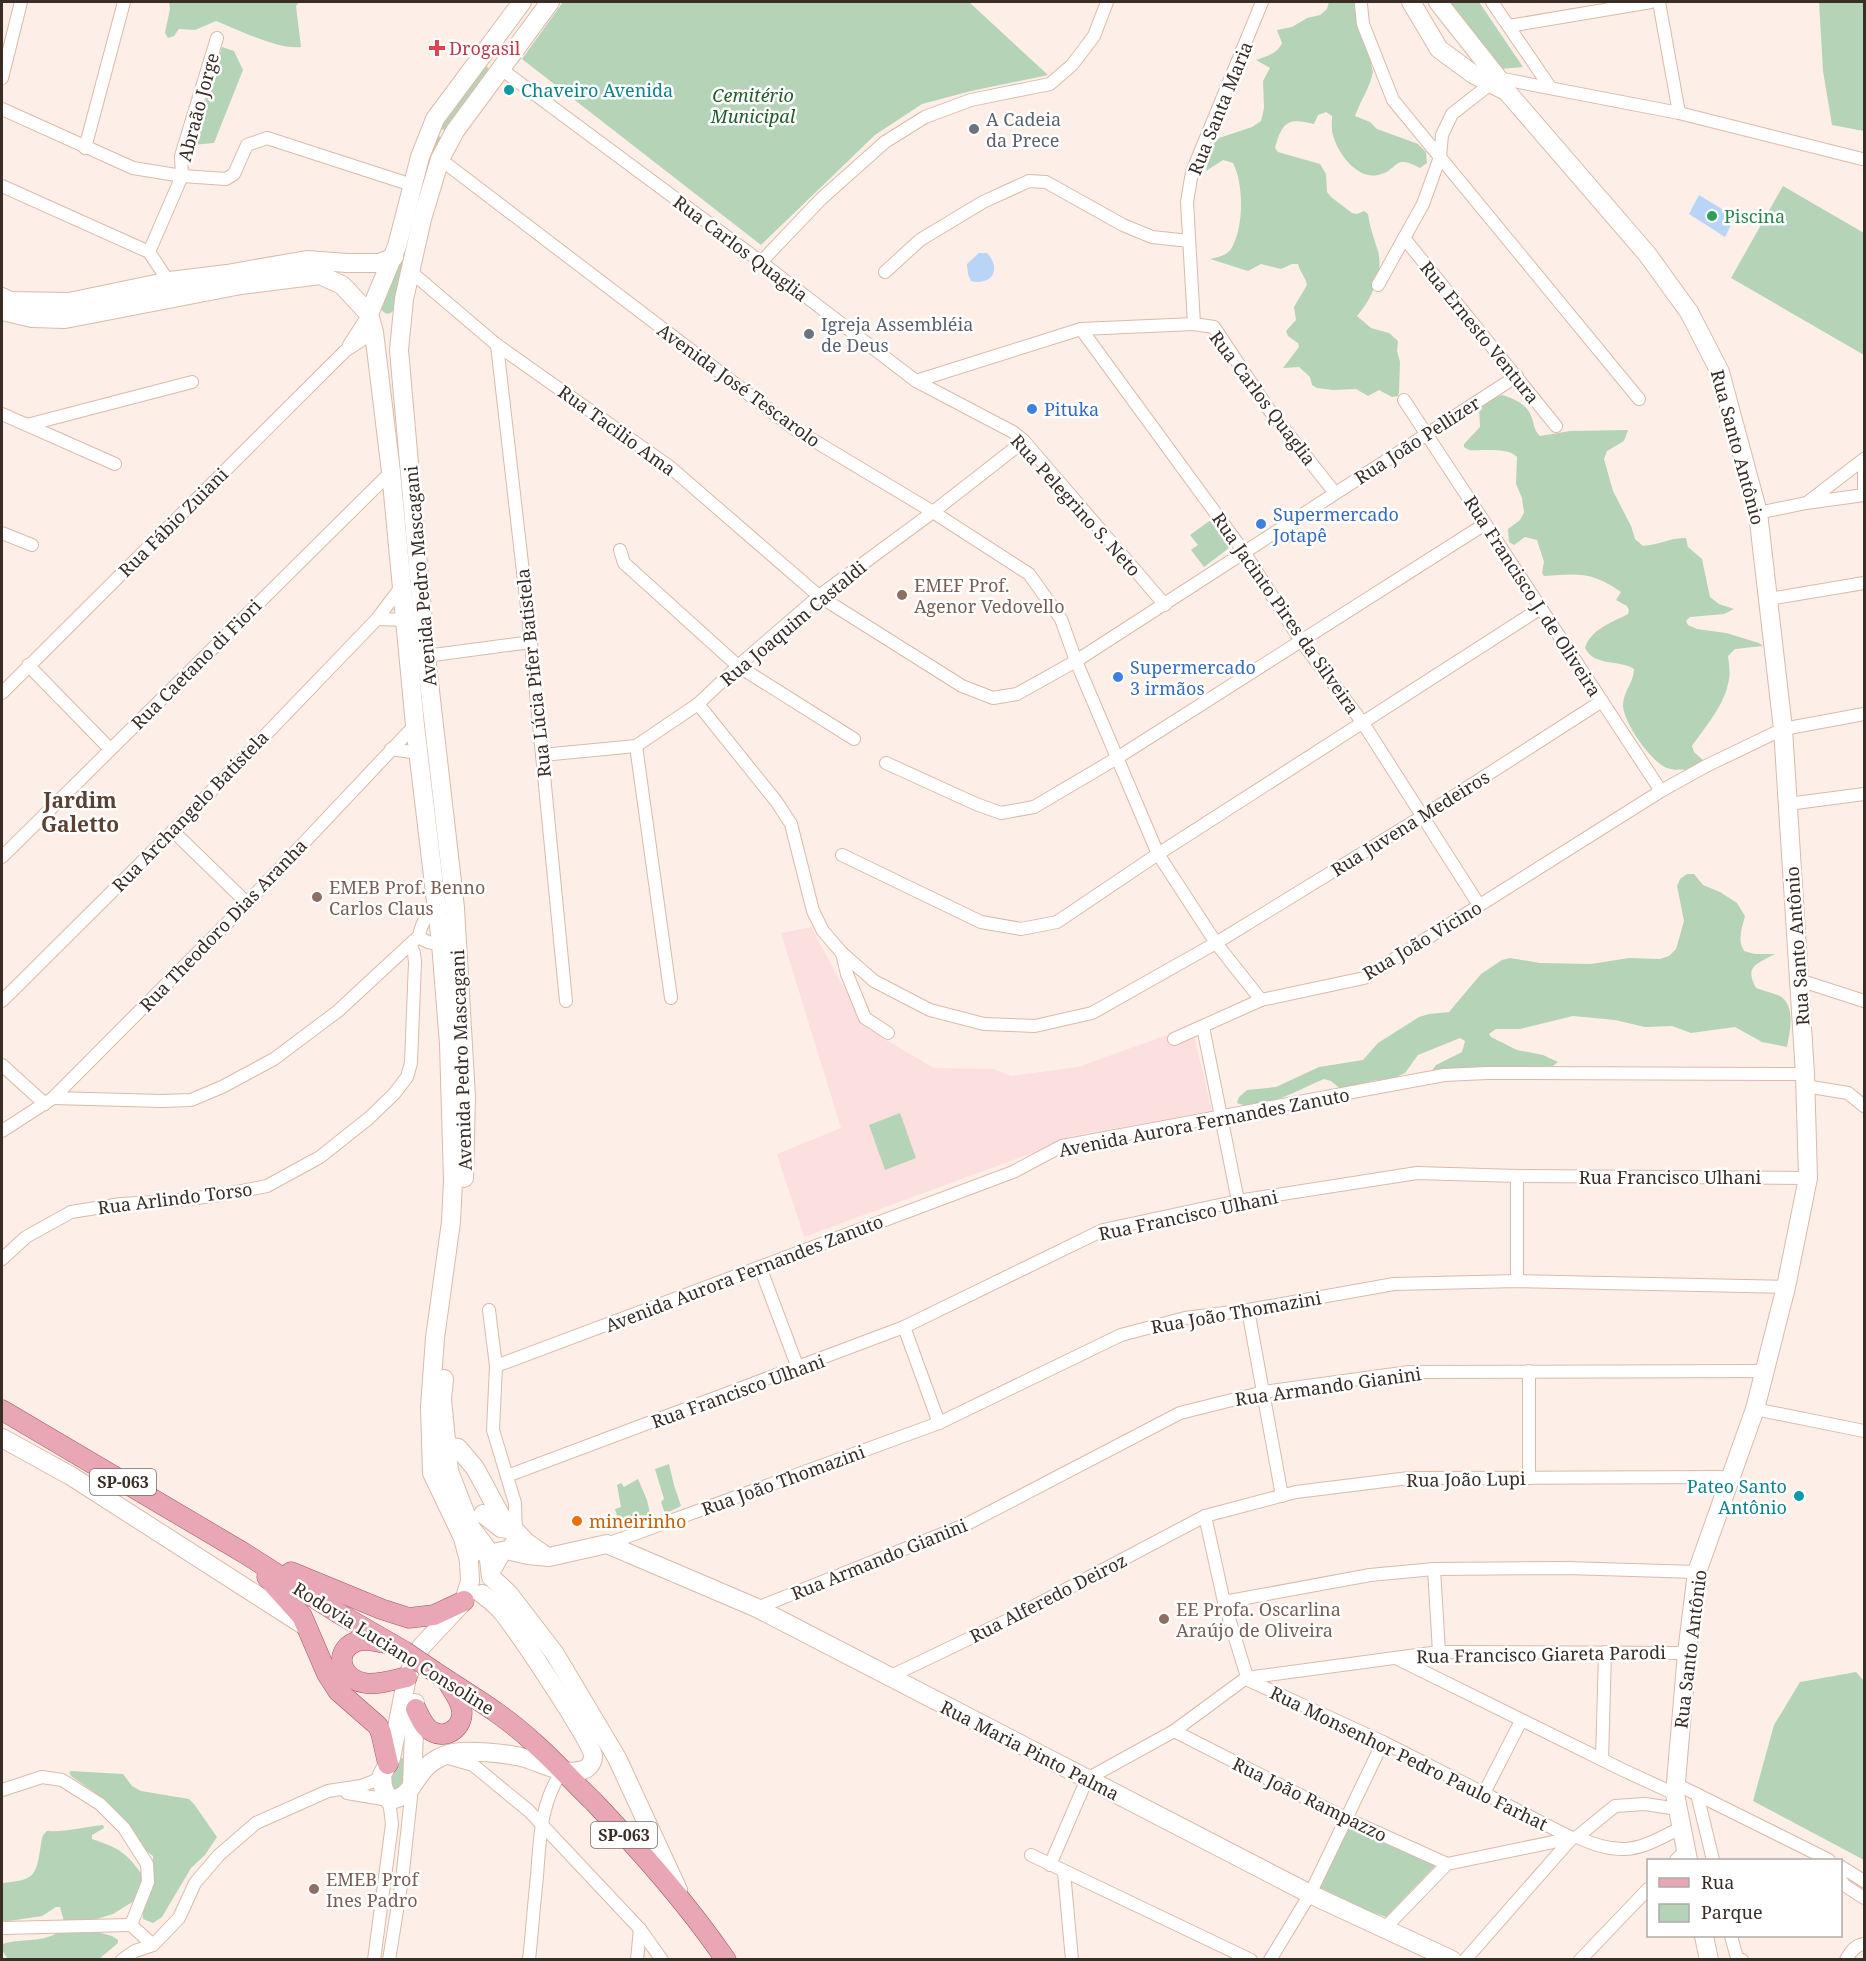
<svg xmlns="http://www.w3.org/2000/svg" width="1866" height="1961" font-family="'Noto Serif',serif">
<rect width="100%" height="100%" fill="#fdefe7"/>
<path fill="#fce0df" d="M811 927 862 1021 881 1037 934 1068 994 1069 1011 1076 1078 1067 1167 1035 1171 1045 1194 1036 1212 1111 1072 1136 1032 1153 804 1237 777 1154 841 1128 781 933Z"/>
<g fill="#b5d3b7">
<path d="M169 2H299L296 6 301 47C278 50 239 30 216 21L195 30 179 29 174 36 168 38 165 33 170 9Z"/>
<path d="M563 2H969L1048 75 971 91 922 104 875 135 761 245 522 59Z"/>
<path d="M1329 2H1357L1373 72C1370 87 1360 102 1355 116L1370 122 1377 129 1418 144 1426 152 1427 163 1420 168C1392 153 1400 170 1378 175 1357 180 1337 152 1333 135 1331 129 1332 122 1332 116L1326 112 1318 115 1314 124C1288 117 1282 122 1275 148L1278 152 1320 164 1326 174 1327 192 1331 197 1352 213 1357 214 1364 211 1368 214C1370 228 1374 238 1378 251 1384 274 1371 300 1357 316L1371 328 1389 333 1398 341 1397 351 1400 362 1399 393 1398 396 1392 397 1379 390 1368 396 1356 389 1333 390 1317 388 1312 385 1310 377 1299 367 1283 368 1299 347 1298 343 1288 336 1286 331 1296 320 1294 307 1307 285C1306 278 1300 272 1298 264H1292L1281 269 1261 264 1248 271 1210 259C1218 257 1226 256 1231 249 1244 228 1244 184 1233 163L1223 160 1206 171 1211 147 1219 138 1252 127 1261 121 1264 108 1263 81 1270 68 1256 60C1267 56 1277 54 1282 43L1277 30 1292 27 1307 18 1320 15 1327 9Z"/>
<path d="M1448 2H1479L1523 67 1501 69Z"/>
<path d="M1819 2H1864V131L1832 125 1823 71Z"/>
<path d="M222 47 234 51 243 70 214 143 192 145Z"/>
<path d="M485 65 490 70 446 130 440 129 441 120Z"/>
<path d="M437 135 442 138 394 309C389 318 382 313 379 305L433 142Z"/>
<path d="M1783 186 1864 233V355L1731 278Z"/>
<path d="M1502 395C1515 399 1527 404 1532 418 1534 425 1535 432 1540 436L1570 431 1628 430 1624 441 1607 451 1604 459 1613 491 1631 526 1635 539 1643 546C1659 545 1669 538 1686 538L1688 547 1702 559 1710 597 1719 604 1734 609 1724 614 1690 617 1686 621 1688 625 1697 629 1726 633 1759 643 1763 646 1735 649 1728 656C1729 665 1731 675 1728 684 1724 705 1704 729 1692 746L1694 752 1706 763 1697 777C1681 764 1681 773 1667 768 1651 762 1623 722 1623 705 1623 692 1634 682 1634 669 1618 659 1595 667 1585 648 1591 629 1611 623 1628 614L1629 610 1627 606 1616 600 1621 592C1590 571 1579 574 1544 576L1542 573 1544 562 1537 540 1525 537 1514 545 1509 542 1508 529 1520 520 1524 513 1522 498 1516 484 1517 457C1508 447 1482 451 1469 450L1464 447V444L1480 427 1479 406 1482 401Z"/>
<path d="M1212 519 1233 545 1204 567 1191 550 1198 545 1190 535Z"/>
<path d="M1687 874H1694L1703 885 1720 892 1737 903 1745 916C1742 928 1737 940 1744 951L1755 954H1775C1757 964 1744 966 1756 988 1764 991 1773 993 1780 996 1796 1006 1790 1031 1787 1047L1762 1042 1735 1027 1691 1033 1672 1026 1645 1027 1615 1020 1573 1016 1520 1029H1496L1489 1034 1491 1037 1517 1050 1543 1055 1558 1062 1553 1066 1472 1067 1431 1072 1436 1065 1462 1052 1465 1041 1460 1038 1418 1055 1405 1073 1392 1079 1371 1081 1353 1089 1343 1091 1331 1081 1324 1079C1302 1088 1259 1113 1237 1103L1239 1097 1247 1090 1276 1087 1319 1067 1363 1060 1378 1043 1419 1017 1429 1014 1449 1012 1481 974 1502 960 1510 958 1540 963 1591 964 1629 958 1660 959 1669 956 1676 949 1684 921 1677 886 1680 879Z"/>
<path d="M900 1113 916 1158 885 1170 869 1125Z"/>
<path d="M669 1464 674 1485 681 1506 665 1514 661 1502 664 1499 655 1469Z"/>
<path d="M638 1479 647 1500 651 1518 621 1531 615 1509 621 1507 617 1485 621 1483 624 1487Z"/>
<path d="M1856 1672 1864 1681V1860L1753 1801 1774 1725 1800 1682Z"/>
<path d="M402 1758 406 1760V1782L398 1790 388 1786 398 1759Z"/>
<path d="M71 1771 123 1774 132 1786 141 1791 189 1799 194 1804 217 1837 205 1855 191 1868 162 1917 153 1923 143 1919 142 1907 134 1901 113 1914 87 1922 90 1930 112 1936 118 1940V1943L99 1959H8L2 1950 3 1944C24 1937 51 1945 65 1925L60 1907H56L42 1916 2 1922V1883C35 1880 36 1877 41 1844 42 1838 42 1835 47 1831 66 1832 84 1827 103 1825L104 1828 92 1835V1839C119 1848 126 1852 143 1876H148L153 1860V1856L137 1844 98 1795 71 1776 69 1772Z"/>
<path d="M1350 1826 1436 1865 1386 1917 1350 1905 1318 1891Z"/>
</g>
<g fill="#b8d4f7">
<path d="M1699 195 1735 217 1725 237 1689 214Z"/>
<path d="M979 253H987C1002 269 992 286 971 281L968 274 967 264Z"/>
</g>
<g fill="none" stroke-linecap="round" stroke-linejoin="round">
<g stroke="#dbbaa8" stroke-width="14">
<g id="street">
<path d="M1492 2 1550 87"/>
<path d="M1659 2 1679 113"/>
<path d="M1361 5 1363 24 1393 100 1639 399"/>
<path d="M1509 26 1651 2"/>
<path d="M501 69 761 262 916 381 1081 329 1194 324 1214 327 1270 411 1335 493"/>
<path d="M2 78 21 2"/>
<path d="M2 109 133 168 182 176 226 179 234 174 247 145 267 138 412 185"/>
<path d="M85 148 124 2"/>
<path d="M440 159 793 428 933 512 1029 574 1061 619 1076 661 1158 854 1216 943 1261 1000"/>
<path d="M2 186 149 252 171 285"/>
<path d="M1404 238 1556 426"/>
<path d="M149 252 182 176 181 156 217 38"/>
<path d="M761 262 821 199 885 142 925 117 971 100 1050 84 1072 65 1094 36 1107 2"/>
<path d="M410 271 497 345 670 467 819 596 962 686 993 698 1017 694 1076 661 1517 376"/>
<path d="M885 272 920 240 983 202 1029 181 1046 182 1123 225 1152 237 1189 241"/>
<path d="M1378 285 1423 204 1440 157 1442 135 1452 114 1498 78 1679 113 1862 159"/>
<path d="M1194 324 1187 202 1192 172 1262 2"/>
<path d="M1081 329 1244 552 1301 641 1363 723 1479 905"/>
<path d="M349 345 369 314"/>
<path d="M497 345 531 642 566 1001"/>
<path d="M916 381 1013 432 1024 441 1165 605"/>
<path d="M1404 400 1661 791"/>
<path d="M2 414 115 464"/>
<path d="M27 425 192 382"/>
<path d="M1864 495V459"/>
<path d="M1808 502 1864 459"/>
<path d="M1758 513 1806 503 1864 495"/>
<path d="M2 533 32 545"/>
<path d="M620 550 624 563 738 666 854 739"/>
<path d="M1769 599 1864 583"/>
<path d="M377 619 405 620"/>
<path d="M426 656 531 642"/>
<path d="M28 665 110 749"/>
<path d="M2 693 345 351 374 332"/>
<path d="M698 704 776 801 791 824 813 911 823 931 842 953 874 981 930 1010 984 1024 1035 1026 1092 1013 1216 943 1423 816 1602 701"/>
<path d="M636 746 671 998"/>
<path d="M391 749 418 753"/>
<path d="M542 755 636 746 698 704 738 666 819 596 933 512 1024 441"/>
<path d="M886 763 976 804 1001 813 1034 807 1117 758 1485 524"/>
<path d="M1788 804 1864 794"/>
<path d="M173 831 247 903"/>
<path d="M842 855 981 922 1021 929 1057 922 1158 854 1541 608"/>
<path d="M2 857 391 472"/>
<path d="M419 936C428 945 437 944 448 942"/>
<path d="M842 953 847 974 865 1018 888 1033"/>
<path d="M1799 980 1864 1001"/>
<path d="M2 1001 173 831 377 619 401 587"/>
<path d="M1203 1027 1238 1201"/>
<path d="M1174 1039 1261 1000 1364 978 1661 791 1706 766 1783 729 1864 714"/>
<path d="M2 1065 45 1104"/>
<path d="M1805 1086 1848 1093 1864 1106"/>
<path d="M53 1098 162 1101 191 1100 222 1087 274 1059 338 1011 419 936C422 921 427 912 443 908"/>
<path d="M2 1131 53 1098 247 903 415 725"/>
<path d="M1517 1176V1281"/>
<path d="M2 1259 26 1237 71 1212 121 1204 171 1201 221 1195 267 1186 320 1157 369 1118 394 1094 407 1077 411 1063 415 962 414 953 410 945"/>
<path d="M760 1267 798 1368"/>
<path d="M489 1310 496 1366 493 1430 515 1503 516 1534 491 1577"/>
<path d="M1248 1310 1282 1496"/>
<path d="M904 1327 939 1423"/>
<path d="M496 1366 1013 1172 1062 1146 1444 1075 1487 1073 1805 1074"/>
<path d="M1529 1371V1478"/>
<path d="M1755 1409 1864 1431"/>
<path d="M507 1476 904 1327 1103 1230 1238 1201 1417 1173 1517 1176 1808 1178"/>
<path d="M1205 1516 1224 1602 1248 1680 1383 1742 1572 1838 1465 1960"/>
<path d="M607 1544 939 1423 1121 1335 1185 1318 1248 1310 1394 1284 1517 1281 1786 1287"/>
<path d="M1434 1569 1439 1652"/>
<path d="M1224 1602 1370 1575 1434 1569 1567 1568 1697 1572"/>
<path d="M757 1608 967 1524 1180 1413 1264 1392 1409 1372 1765 1371"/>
<path d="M1396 1658 1623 1770 1675 1794"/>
<path d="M889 1677 1008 1620 1205 1516 1296 1492 1409 1478 1731 1477"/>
<path d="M1174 1731 1347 1819 1447 1864"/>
<path d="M448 1758 473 1765 529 1811 640 1929 662 1960"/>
<path d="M1602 1760 1605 1652"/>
<path d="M1676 1784 1829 1860"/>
<path d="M2 1790 42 1777 62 1780 100 1804 124 1828 147 1864 148 1882 131 1925"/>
<path d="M347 1793 389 1800 392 1824 374 1960"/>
<path d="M1484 1793 1521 1721"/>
<path d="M1697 1794 1713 1860"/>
<path d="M1577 1837C1622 1858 1639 1850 1682 1827"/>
<path d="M1031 1855 1251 1960"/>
<path d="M1676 1860 1686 1850"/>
<path d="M1447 1864 1577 1837 1615 1806 1645 1804 1678 1809"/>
<path d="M1050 1865 1087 1779 1174 1731 1246 1678 1439 1652 1687 1653"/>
<path d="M1840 1866 1864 1881"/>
<path d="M1064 1872 1072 1960"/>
<path d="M1840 1878 1844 1885 1864 1898"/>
<path d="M131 1925 153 1945"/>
<path d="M2 1928 131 1925"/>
<path d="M1384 1929 1447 1864"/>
<path d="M1731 1936 1737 1958 1742 1960"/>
<path d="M122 1960 135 1951 153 1945 179 1918 195 1883 219 1855 256 1823 328 1791 361 1786 374 1781 382 1775"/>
<path d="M389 1960 402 1880 412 1788"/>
<path d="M529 1960C532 1932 534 1904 537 1876 540 1839 540 1802 563 1770"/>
<path d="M637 1960 640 1929"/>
<path d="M1270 1960 1310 1894 1383 1742"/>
<path d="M1580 1960 1648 1889"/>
<path d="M1846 1960C1850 1952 1856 1945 1864 1944"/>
</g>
</g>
<g stroke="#dbbaa8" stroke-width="20">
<g id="secondary">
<path d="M1411 2 1439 49 1473 74 1504 90"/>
<path d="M1438 2 1498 78 1508 93 1647 254 1689 312 1720 372 1758 513 1783 729 1805 1074 1808 1178 1786 1287 1755 1409 1697 1572 1687 1653 1675 1794 1688 1860"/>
<path d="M2 297 10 301 69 302 170 281 227 274 307 260 347 263H379L394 257"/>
<path d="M2 311 32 318 65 319 241 285 320 275 342 285 369 314"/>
<path d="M464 1178 466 1097 455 908 426 656 399 350 404 299 422 219 440 159 455 131 550 2"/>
<path d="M444 1379 442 1399 449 1471 471 1528 488 1550 491 1577 509 1594 555 1654 617 1758 678 1890"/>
<path d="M2 1438 71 1476 305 1626"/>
<path d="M437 1451 445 1446 458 1448 475 1468 501 1516 527 1543 543 1554"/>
<path d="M483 1514 501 1528 507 1529"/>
<path d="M479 1551 489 1554 507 1550 528 1555 549 1557 607 1544 757 1608 1310 1894 1452 1960"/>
<path d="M482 1594C490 1600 497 1605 503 1613 516 1629 593 1742 593 1756 593 1762 589 1768 583 1770 564 1777 539 1761 521 1757 503 1753 471 1750 453 1753 442 1755 428 1763 422 1772 411 1785 409 1798 389 1800L383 1787 382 1775 391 1758 407 1677 421 1647 464 1601 470 1581 469 1561 463 1538 432 1473 430 1407 435 1338 451 1222 453 1180 449 1044 441 943 415 725 391 472 374 332 369 314 397 246 420 157 435 119 522 2"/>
<path d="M412 1786 415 1703"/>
<path d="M1704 1936 1709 1960"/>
</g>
</g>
<g stroke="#a35663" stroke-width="21">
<g id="primary">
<path d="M2 1410 244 1553 338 1613 404 1651"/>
<path d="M291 1572 381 1609 409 1618 434 1615 464 1601"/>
<path d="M267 1577 302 1616 327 1674 338 1691 378 1726 381 1733 388 1764"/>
<path d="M385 1643C379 1642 372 1640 366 1640 334 1641 334 1678 365 1683 378 1685 393 1680 407 1677"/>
<path d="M435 1672C468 1694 503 1714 532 1741 554 1760 573 1782 594 1802 642 1853 686 1902 726 1960"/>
<path d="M416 1709C420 1717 424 1728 433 1732 449 1740 466 1724 461 1707 459 1698 452 1690 448 1682"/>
</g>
</g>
<use href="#street" stroke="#fff" stroke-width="12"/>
<use href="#secondary" stroke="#fff" stroke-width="18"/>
<use href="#primary" stroke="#e9a7b5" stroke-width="20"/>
<g stroke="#a35663" stroke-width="21" stroke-linecap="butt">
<path id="primary-bridge" d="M404 1651 435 1672"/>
</g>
<use href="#primary-bridge" stroke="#e9a7b5" stroke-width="20"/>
</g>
<path fill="#e0444e" stroke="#fff" stroke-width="2" d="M434 39h6v6h6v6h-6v6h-6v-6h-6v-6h6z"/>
<g fill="#0f9aa8" stroke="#fff" stroke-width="2">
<circle cx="509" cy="90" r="6"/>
<circle cx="1799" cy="1496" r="6"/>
</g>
<g fill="#6b7280" stroke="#fff" stroke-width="2">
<circle cx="974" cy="129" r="6"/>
<circle cx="809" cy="334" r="6"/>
</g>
<circle fill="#2e9e5b" stroke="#fff" stroke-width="2" cx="1712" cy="216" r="6"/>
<g fill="#3f7fe0" stroke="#fff" stroke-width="2">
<circle cx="1032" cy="409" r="6"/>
<circle cx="1261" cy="524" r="6"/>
<circle cx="1118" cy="677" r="6"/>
</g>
<g fill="#8d6e63" stroke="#fff" stroke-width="2">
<circle cx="902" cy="595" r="6"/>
<circle cx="317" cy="897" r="6"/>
<circle cx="1164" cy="1619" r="6"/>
<circle cx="314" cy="1889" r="6"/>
</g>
<circle fill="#e8710a" stroke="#fff" stroke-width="2" cx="577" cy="1521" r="6"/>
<g text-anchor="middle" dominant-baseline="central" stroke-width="5" stroke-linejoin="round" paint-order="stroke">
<g fill="#fff" stroke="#756c67" stroke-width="1.5">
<rect x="90" y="1469" width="66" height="26" rx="4.5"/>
<rect x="591" y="1822" width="66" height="26" rx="4.5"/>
</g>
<g font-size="16" font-weight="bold" fill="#3a2d26">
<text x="123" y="1482">SP-063</text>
<text x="624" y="1835">SP-063</text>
</g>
<g font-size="18" fill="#be3a42" stroke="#fff" text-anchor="start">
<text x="449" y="48">Drogasil</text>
</g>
<g font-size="18" fill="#0d838f" stroke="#fff" text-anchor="start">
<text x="521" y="90">Chaveiro Avenida</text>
<text x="1787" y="1486" text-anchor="end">Pateo Santo<tspan x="1787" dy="21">Antônio</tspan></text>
</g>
<g font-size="18" font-style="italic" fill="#215d2a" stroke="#fff">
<text x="753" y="95">Cemitério<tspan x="753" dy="21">Municipal</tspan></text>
</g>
<g font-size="18" fill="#3a2d26" stroke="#fff">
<text transform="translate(198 107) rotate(-75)">Abraão Jorge</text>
<text transform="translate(1220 108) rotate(-68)">Rua Santa Maria</text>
<text transform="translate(741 248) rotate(37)">Rua Carlos Quaglia</text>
<text transform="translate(1480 332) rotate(51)">Rua Ernesto Ventura</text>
<text transform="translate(739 385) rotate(36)">Avenida José Tescarolo</text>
<text transform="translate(1263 398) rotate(53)">Rua Carlos Quaglia</text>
<text transform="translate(617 430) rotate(36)">Rua Tacilio Ama</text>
<text transform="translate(1417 440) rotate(-33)">Rua João Pellizer</text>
<text transform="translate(1738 447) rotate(75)">Rua Santo Antônio</text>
<text transform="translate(1076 505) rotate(48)">Rua Pelegrino S. Neto</text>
<text transform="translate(173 522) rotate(-45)">Rua Fábio Zuiani</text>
<text transform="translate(420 576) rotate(-95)">Avenida Pedro Mascagani</text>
<text transform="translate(1533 596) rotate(57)">Rua Francisco J. de Oliveira</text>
<text transform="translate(1286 613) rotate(55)">Rua Jacinto Pires da Silveira</text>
<text transform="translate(793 623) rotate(-40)">Rua Joaquim Castaldi</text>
<text transform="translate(196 664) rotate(-45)">Rua Caetano di Fiori</text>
<text transform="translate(533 673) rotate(-96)">Rua Lúcia Pifer Batistela</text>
<text transform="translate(190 811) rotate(-46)">Rua Archangelo Batistela</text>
<text transform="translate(1410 823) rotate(-32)">Rua Juvena Medeiros</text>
<text transform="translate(223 925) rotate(-46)">Rua Theodoro Dias Aranha</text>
<text transform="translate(1422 940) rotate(-31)">Rua João Vicino</text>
<text transform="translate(1797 946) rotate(-94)">Rua Santo Antônio</text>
<text transform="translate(461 1060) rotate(-92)">Avenida Pedro Mascagani</text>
<text transform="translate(1204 1122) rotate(-11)">Avenida Aurora Fernandes Zanuto</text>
<text x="1670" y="1177">Rua Francisco Ulhani</text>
<text transform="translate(175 1198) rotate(-7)">Rua Arlindo Torso</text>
<text transform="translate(1188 1215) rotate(-12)">Rua Francisco Ulhani</text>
<text transform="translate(744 1273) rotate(-21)">Avenida Aurora Fernandes Zanuto</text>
<text transform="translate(1236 1312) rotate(-10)">Rua João Thomazini</text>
<text transform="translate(1328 1386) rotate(-8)">Rua Armando Gianini</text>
<text transform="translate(738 1391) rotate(-20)">Rua Francisco Ulhani</text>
<text transform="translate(1466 1479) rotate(-1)">Rua João Lupi</text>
<text transform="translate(783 1480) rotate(-20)">Rua João Thomazini</text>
<text transform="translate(879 1559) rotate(-22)">Rua Armando Gianini</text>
<text transform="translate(1048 1598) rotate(-27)">Rua Alferedo Deiroz</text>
<text transform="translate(394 1648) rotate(32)">Rodovia Luciano Consoline</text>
<text transform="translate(1690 1649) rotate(-83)">Rua Santo Antônio</text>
<text transform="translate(1541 1654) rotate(-1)">Rua Francisco Giareta Parodi</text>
<text transform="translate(1030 1750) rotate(27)">Rua Maria Pinto Palma</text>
<text transform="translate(1409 1758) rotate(26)">Rua Monsenhor Pedro Paulo Farhat</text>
<text transform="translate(1310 1799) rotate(26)">Rua João Rampazzo</text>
</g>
<g font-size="18" fill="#5b616d" stroke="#fff" text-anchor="start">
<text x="986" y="119">A Cadeia<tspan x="986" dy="21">da Prece</tspan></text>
<text x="821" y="324">Igreja Assembléia<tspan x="821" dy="21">de Deus</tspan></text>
</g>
<g font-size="18" fill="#27864d" stroke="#fff" text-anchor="start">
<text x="1724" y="216">Piscina</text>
</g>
<g font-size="18" fill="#366cbe" stroke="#fff" text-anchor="start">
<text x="1044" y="409">Pituka</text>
<text x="1273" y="514">Supermercado<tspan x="1273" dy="21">Jotapê</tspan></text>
<text x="1130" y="667">Supermercado<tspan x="1130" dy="21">3 irmãos</tspan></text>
</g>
<g font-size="18" fill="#785e54" stroke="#fff" text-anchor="start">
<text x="914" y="585">EMEF Prof.<tspan x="914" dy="21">Agenor Vedovello</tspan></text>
<text x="329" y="887">EMEB Prof. Benno<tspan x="329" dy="21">Carlos Claus</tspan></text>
<text x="1176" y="1609">EE Profa. Oscarlina<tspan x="1176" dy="21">Araújo de Oliveira</tspan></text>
<text x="326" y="1879">EMEB Prof<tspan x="326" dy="21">Ines Padro</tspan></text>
</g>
<g font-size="18" fill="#c56008" stroke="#fff" text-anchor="start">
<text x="589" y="1521">mineirinho</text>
</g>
<g font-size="21" font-weight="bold" fill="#5c4031" stroke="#fff">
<text x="80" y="800">Jardim<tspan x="80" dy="24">Galetto</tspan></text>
</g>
</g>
<rect width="1866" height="1961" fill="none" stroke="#3a2d26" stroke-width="6"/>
<rect x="1647" y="1859" width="195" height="78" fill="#ffffff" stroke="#b0aba8" stroke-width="1.5"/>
<rect x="1659" y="1878" width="30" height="9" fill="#e9a7b5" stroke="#b0aba8" stroke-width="1.5"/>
<text x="1701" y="1889" font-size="18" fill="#3a2d26">Rua</text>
<rect x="1659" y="1904" width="30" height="18" fill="#b5d3b7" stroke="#b0aba8" stroke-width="1.5"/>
<text x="1701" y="1919" font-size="18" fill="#3a2d26">Parque</text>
</svg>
